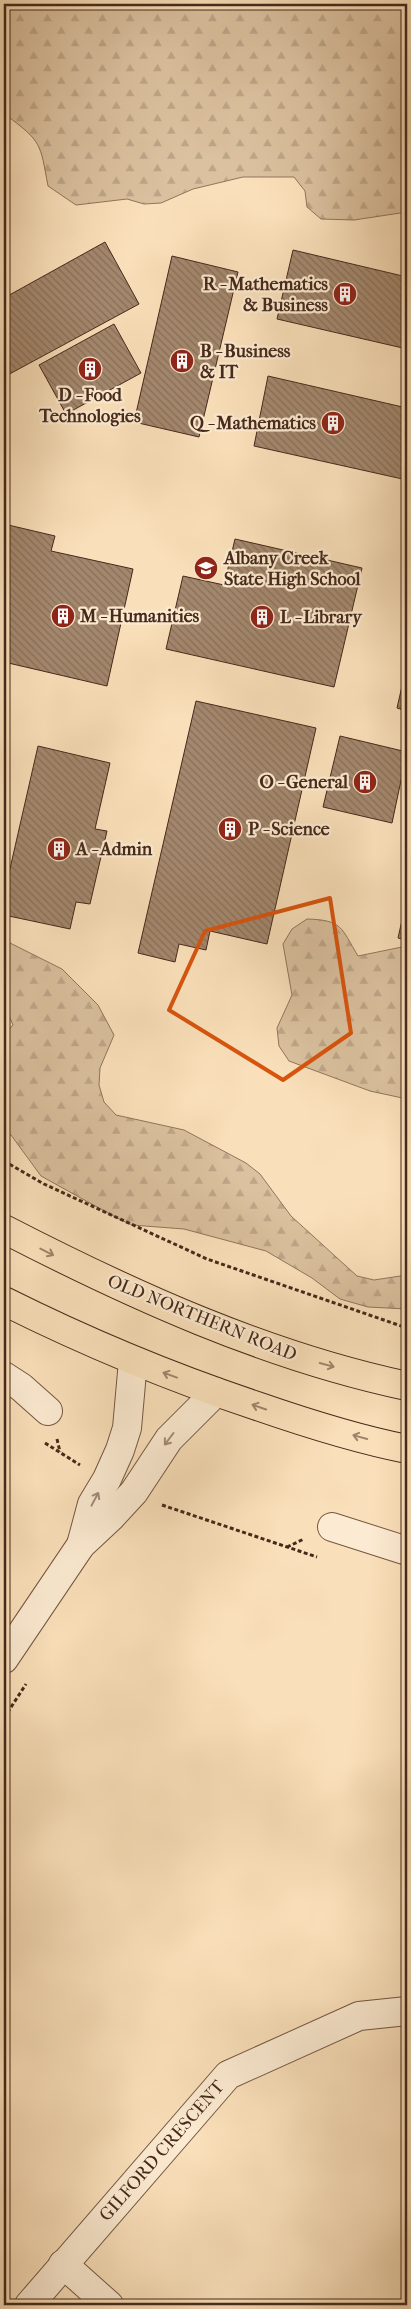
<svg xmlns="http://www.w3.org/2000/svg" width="411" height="2309" font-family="'IM FELL French Canon',serif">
<defs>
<pattern id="forest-firs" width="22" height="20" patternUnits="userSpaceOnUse" patternTransform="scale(1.25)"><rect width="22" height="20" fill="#dbc19f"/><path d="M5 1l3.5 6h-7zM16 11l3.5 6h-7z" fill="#bda688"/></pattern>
<pattern id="building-back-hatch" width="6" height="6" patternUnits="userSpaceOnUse" patternTransform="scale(1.25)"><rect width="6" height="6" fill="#a4886e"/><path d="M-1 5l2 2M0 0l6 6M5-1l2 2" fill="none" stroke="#876f5a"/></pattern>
</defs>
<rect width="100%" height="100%" fill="#fae0ba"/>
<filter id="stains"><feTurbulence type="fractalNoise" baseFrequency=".004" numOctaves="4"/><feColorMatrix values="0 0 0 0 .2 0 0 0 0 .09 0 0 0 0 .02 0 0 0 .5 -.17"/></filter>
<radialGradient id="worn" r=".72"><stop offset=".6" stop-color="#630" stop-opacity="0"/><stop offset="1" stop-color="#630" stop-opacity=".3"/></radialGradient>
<g fill="url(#forest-firs)" stroke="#90755d">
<path d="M4 4H407V212L354 220 321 219 307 207 305 191 294 177H243L193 189 161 203 144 204 127 199 76 205 48 186C40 143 42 142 6 115L4 112Z"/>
<path d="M307 919C343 920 341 928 358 956L407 946V1099L370 1091 289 1061 279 1046 277 1028 292 995 283 944 292 929Z"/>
<path d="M4 940 62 969 98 1005 114 1035 100 1068 99 1085 104 1102 116 1115 184 1130 246 1163 260 1174 291 1216 357 1276 374 1280 407 1275V1309L368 1307 340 1299 312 1278 266 1251 184 1229 132 1225 117 1218 41 1176 11 1135 4 1133V1035L13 1025 4 1004Z"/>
</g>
<g fill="url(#building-back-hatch)" stroke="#46291b">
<path d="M105 242 139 304 4 377V298Z"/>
<path d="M293 250 407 277V349L277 319Z"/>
<path d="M172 256 238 272 199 437 134 422Z"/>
<path d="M114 324 141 373 66 414 39 365Z"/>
<path d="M268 376 407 408V480L254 446Z"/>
<path d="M4 524 55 536 51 551 133 569 107 686 4 662Z"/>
<path d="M235 539 362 568 334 687 166 649 183 576 224 585Z"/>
<path d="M407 664V711L397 708Z"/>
<path d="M196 701 316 728 267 944 210 931 206 950 179 944 175 962 138 953Z"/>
<path d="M340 736 407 752 392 823 323 807Z"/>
<path d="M38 746 110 763 95 829 107 831 90 904 76 902 70 929 4 915V895Z"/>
<path d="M407 898V940L398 938Z"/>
</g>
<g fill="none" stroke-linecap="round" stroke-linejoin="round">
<g stroke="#735743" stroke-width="30">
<g id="minor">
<path d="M4 1376 21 1387 48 1411"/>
<path d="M332 1527 407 1551"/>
<path d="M81 1545 92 1504 107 1479 120 1450 127 1428 133 1361"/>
<path d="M4 1659 81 1545 111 1517 134 1492 169 1439 216 1392"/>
<path d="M63 2264 109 2305"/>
<path d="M29 2305 228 2075 359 2016 407 2011"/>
</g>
</g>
<g stroke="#46291b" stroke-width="30">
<g id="highway">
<path d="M4 1229C132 1295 266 1356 407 1386"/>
<path d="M4 1301C86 1342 170 1377 257 1406 306 1423 356 1439 407 1449"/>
</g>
</g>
<g stroke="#46291b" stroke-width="3" stroke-dasharray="4 2.5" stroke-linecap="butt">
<path d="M4 1161 44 1184 207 1259 407 1328"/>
<path d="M57 1439 60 1452"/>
<path d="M45 1443 80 1465"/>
<path d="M162 1505 317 1557"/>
<path d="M287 1547 304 1539"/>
<path d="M4 1718 26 1684"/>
</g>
<use href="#minor" stroke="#fcebd2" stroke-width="28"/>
<use href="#highway" stroke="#fae0ba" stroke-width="28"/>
</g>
<defs><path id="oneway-shaft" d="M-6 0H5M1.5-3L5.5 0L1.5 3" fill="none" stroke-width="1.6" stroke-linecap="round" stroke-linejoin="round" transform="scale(1.25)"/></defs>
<g stroke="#a0846a">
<use href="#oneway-shaft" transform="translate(47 1252) rotate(27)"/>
<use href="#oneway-shaft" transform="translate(327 1365) rotate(15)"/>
<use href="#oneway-shaft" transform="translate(170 1375) rotate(-160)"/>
<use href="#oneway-shaft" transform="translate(259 1407) rotate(-161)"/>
<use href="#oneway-shaft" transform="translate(360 1437) rotate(-165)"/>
</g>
<g stroke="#a18a76">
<use href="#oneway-shaft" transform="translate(169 1439) rotate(127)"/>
<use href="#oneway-shaft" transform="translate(95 1499) rotate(-62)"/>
</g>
<path fill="none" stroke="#d8540e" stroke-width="4" stroke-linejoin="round" d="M330 898 351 1033 283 1080 169 1010 205 931Z"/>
<defs>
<g id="building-disc" transform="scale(1.25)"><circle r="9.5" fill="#8f2418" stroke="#fcebd2"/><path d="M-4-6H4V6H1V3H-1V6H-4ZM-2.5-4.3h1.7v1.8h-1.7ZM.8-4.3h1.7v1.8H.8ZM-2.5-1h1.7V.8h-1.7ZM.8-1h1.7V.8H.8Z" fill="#fff"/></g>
<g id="school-disc" transform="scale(1.25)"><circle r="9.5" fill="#8f2418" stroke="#fcebd2"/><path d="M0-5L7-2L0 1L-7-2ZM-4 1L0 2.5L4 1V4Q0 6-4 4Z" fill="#fff"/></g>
</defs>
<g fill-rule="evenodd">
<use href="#building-disc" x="345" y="294"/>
<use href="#building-disc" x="182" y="361"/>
<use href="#building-disc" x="90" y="369"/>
<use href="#building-disc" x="333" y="423"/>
<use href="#school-disc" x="206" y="568"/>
<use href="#building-disc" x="63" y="616"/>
<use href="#building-disc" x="262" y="617"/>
<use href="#building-disc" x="365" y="782"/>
<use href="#building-disc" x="230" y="829"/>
<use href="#building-disc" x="59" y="849"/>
</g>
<g text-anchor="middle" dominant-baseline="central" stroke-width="4.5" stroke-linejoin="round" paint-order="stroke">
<g font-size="18" font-weight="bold" fill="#46291b" stroke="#fcebd2" text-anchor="start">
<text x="328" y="284" text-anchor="end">R - Mathematics<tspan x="328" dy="21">&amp; Business</tspan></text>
<text x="200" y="351">B - Business<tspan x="200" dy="21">&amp; IT</tspan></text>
<text x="90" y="395" text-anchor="middle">D - Food<tspan x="90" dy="21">Technologies</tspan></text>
<text x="316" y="423" text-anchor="end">Q - Mathematics</text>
<text x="224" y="558">Albany Creek<tspan x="224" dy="21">State High School</tspan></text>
<text x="80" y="616">M - Humanities</text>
<text x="280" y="617">L - Library</text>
<text x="348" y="782" text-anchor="end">O - General</text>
<text x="248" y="829">P - Science</text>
<text x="76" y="849">A - Admin</text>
</g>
<g font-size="18" fill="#46291b" stroke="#fcebd2">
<text transform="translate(202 1318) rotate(22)">OLD NORTHERN ROAD</text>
<text transform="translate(162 2151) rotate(-49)">GILFORD CRESCENT</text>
</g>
</g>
<rect width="411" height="2309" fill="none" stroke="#fae0ba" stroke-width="20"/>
<rect x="5" y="5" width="401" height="2299" fill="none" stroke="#46291b" stroke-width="2.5"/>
<rect x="10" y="10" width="391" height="2289" fill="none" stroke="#46291b"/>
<rect width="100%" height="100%" filter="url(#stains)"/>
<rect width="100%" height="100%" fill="url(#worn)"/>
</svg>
